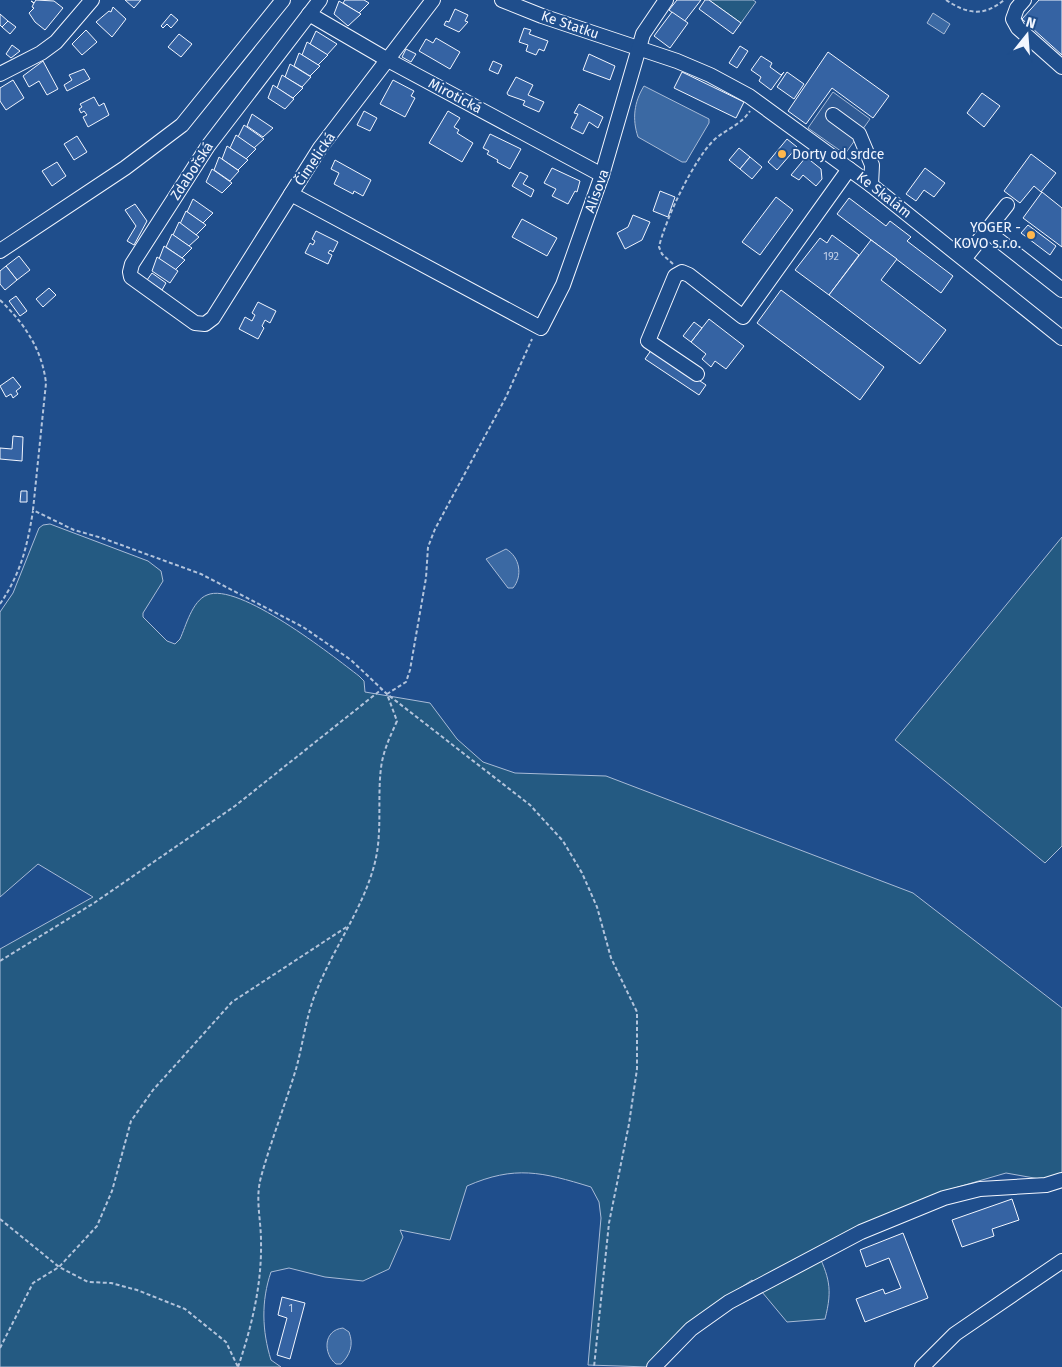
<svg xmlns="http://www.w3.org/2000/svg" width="1062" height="1367" font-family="'Fira Sans',sans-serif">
<rect width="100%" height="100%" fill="#1f4e8c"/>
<g fill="#245a82" stroke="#a8bbd7">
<path d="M709 0H753L756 2 741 23Z"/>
<path d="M50 524 148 561 161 571 163 581 143 613V617L167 641 175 644 180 639C186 626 192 601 207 595 238 581 333 656 359 676L364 681 365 692 430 703 457 739 483 762 515 773 606 776 913 893 1062 1008V1183L1006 1173 941 1192 816 1249C829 1277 833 1288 825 1319L787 1322 752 1280 689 1323 649 1367 588 1365 601 1218 599 1202 591 1187C542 1172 515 1165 467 1186L450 1240 400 1230 403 1237 389 1269 363 1281 325 1277 289 1268 271 1272C261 1301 262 1331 271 1360L281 1367H0V949L93 897 38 864 0 897V612L13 593 39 528 43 525Z"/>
<path d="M1062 537V846L1045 863 895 740Z"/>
</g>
<path fill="#305b95" stroke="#a8bbd7" d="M833 92 870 119 845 154 808 128Z"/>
<g fill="#3b69a3" stroke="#a8bbd7">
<path d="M933 13 950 24 944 34 927 23Z"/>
<path d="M644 86 709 119V123L686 162H682L638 137C632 119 634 102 644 86Z"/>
<path d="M506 549C520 557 523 576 513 588H508L486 559Z"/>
<path d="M343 1328 349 1332C354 1345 350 1355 341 1364H336C323 1354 323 1330 343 1328Z"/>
</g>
<g fill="#3563a3" stroke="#f2f6ff">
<path d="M36 0 54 1 63 8 45 30 35 22 29 13 34 8 32 7 34 3 31 1 34 3Z"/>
<path d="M125 0H141L134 8Z"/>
<path d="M345 0H364L369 3 359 13 343 3Z"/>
<path d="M677 0H701L684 22 669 10Z"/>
<path d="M705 0H709L741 23 733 34 699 9Z"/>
<path d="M1039 0H1062V55L1022 19Z"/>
<path d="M339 1 361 14 348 26 334 14Z"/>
<path d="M113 7 126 19 112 37 96 22 109 11 111 12Z"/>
<path d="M455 9 468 15 465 21 468 22 459 32 444 25 446 21 449 22Z"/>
<path d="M672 12 688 23 670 48 654 36Z"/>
<path d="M0 14 8 21 2 27 0 25Z"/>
<path d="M171 14 178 20 171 28 167 24 163 28 161 26Z"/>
<path d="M8 21 16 27 10 34 2 27Z"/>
<path d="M524 28 531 30 529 34 548 41 544 51 539 49 536 55 526 51 528 45 519 42Z"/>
<path d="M86 30 97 42 82 55 72 44Z"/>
<path d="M316 31 337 44 327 55 310 44Z"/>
<path d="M179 34 192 44 181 57 168 47Z"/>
<path d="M436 38 460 52 450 69 419 51 426 39 433 43Z"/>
<path d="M307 42 328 55 318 65 302 55Z"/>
<path d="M12 45 20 51 11 58 6 54Z"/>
<path d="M740 46 748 51 737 68 729 63Z"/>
<path d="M406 49 416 54 411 62 402 57Z"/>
<path d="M828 52 889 96 873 118 832 88 806 124 788 111Z"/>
<path d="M299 53 320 66 310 76 294 66Z"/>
<path d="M589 54 615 66 610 80 583 70Z"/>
<path d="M761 56 772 63 770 67 781 75 784 72 771 90 759 81 761 77 751 70Z"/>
<path d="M43 61 58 89 47 95 39 81 29 87 23 76Z"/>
<path d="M493 61 502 65 498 74 489 70Z"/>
<path d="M290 64 311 77 302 87 285 77Z"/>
<path d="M84 69 90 79 67 91 64 85 72 80 69 75Z"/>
<path d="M682 72 744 102 736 118 674 88Z"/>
<path d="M787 72 804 84 794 99 777 87Z"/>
<path d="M282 75 303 88 293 98 277 88Z"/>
<path d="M516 77 533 85 528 95 544 102 539 112 523 105 525 101 508 95 507 93Z"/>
<path d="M13 80 24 98 6 110 0 101V88Z"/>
<path d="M393 80 414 91 411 96 415 98 405 117 380 104Z"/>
<path d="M273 85 294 99 285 109 268 98Z"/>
<path d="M982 93 1000 106 984 127 967 113Z"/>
<path d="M94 97 99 106 104 103 109 115 88 127 83 117 87 115 84 111 81 113 79 109 82 107 80 104Z"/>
<path d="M579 104 603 117 598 128 589 122 583 134 571 128 578 114 574 113Z"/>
<path d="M364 111 377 118 370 131 357 125Z"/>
<path d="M448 111 460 118 454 127 459 130 457 133 473 143 462 162 429 143Z"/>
<path d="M252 114 273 128 263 137 247 126Z"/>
<path d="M244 125 264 139 254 148 238 137Z"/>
<path d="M490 134 521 149 510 169 497 162 498 160 487 154 489 151 483 148Z"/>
<path d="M236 135 256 149 246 159 230 148Z"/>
<path d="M77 136 87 152 74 160 64 144Z"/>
<path d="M787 139 797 147 777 170 768 162Z"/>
<path d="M227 146 248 160 238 170 222 159Z"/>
<path d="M739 148 750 157 740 169 729 160Z"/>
<path d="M1031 154 1056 173 1041 192 1034 186 1020 203 1004 191Z"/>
<path d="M219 157 239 171 230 181 214 170Z"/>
<path d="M750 157 762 167 752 179 740 169Z"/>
<path d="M806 157 821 169 822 179 816 186 803 175 799 180 791 175Z"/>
<path d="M335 160 371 180 363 196 354 191 353 194 334 184 339 173 331 169Z"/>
<path d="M57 162 66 176 52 186 42 171Z"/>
<path d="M552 168 580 181 577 192 575 191 568 204 552 196 556 189 544 183Z"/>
<path d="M925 168 945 183 934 197 924 190 916 201 906 194Z"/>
<path d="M212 169 232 183 222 193 206 182Z"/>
<path d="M520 172 528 176 523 184 534 190 531 197 512 186Z"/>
<path d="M660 191 675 197 668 217 653 211Z"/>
<path d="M1042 192 1062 208V247L1023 218Z"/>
<path d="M776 197 793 210 760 255 742 242Z"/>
<path d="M849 198 886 226 890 221 911 237 907 241 953 276 941 293 837 214Z"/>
<path d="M193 199 213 213 203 223 187 212Z"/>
<path d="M135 204 147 221 134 245 127 241 136 226 125 210Z"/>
<path d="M186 211 206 225 196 235 180 224Z"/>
<path d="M633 215 650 222 642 240 625 249 617 233 628 227Z"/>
<path d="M522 219 557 238 547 256 512 237Z"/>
<path d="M179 222 199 237 189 246 173 235Z"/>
<path d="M1028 225 1056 246 1050 255 1021 233Z"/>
<path d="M316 231 338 242 333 252 330 250 328 253 332 255 328 264 305 253 310 243 313 245 315 241 312 239Z"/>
<path d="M172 234 192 248 182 258 166 247Z"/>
<path d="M832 235 859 255 829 295 795 270 820 238 827 243Z"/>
<path d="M871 240 897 259 881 280 946 330 920 364 829 295Z"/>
<path d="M164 246 185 260 175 270 159 259Z"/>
<path d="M19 256 30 270 17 280 6 266Z"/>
<path d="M157 257 178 271 170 283 152 271Z"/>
<path d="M6 266 17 280 5 290 0 284V271Z"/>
<path d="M152 273 166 283 162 290 147 280Z"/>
<path d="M49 288 56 295 43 307 36 299Z"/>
<path d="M781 290 884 367 860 400 757 323Z"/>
<path d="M16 296 27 311 20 316 9 301Z"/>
<path d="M258 302 276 311 270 323 265 320 262 326 264 328 258 339 239 329 245 317 252 321 255 315 252 313Z"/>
<path d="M709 319 744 346 726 369 715 361 711 367 702 359 706 354 691 342Z"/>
<path d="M694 322 702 328 691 342 683 336Z"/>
<path d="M652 349 706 385 699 395 645 359Z"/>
<path d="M13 377 21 387 16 391 18 394 13 398 11 394 6 397 0 386Z"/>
<path d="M13 436 23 437 22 461 0 459V448L12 449Z"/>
<path d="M21 491H27V502H20Z"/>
<path d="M1012 1199 1019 1220 992 1229 994 1236 962 1247 952 1220Z"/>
<path d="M903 1233 928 1298 865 1322 856 1299 883 1289 885 1294 901 1288 889 1258 866 1267 860 1250Z"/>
<path d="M282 1297 305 1303 290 1359 277 1355 287 1318 278 1315Z"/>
</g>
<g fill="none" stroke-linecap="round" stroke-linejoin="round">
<g stroke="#f2f6ff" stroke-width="16">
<g id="minor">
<path d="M320 0 208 146 132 264 130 272 131 277 195 323 205 324 213 318 320 148 433 0"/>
<path d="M502 0 542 16 677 61 710 75 749 96 871 185 1062 338"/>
<path d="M1024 0 1017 8 1013 19 1018 28 1062 67"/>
<path d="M309 14 388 60 602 175"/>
<path d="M0 74 41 53 56 42 92 0"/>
<path d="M833 115 859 134 872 165 871 185"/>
<path d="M291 194 541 328 563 285 602 175 643 34 666 0"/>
<path d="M987 231 1062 290"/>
<path d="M0 251 125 168 182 125 283 0"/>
<path d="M965 258 1007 205"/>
<path d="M697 374 648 341 675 276 682 272 689 275 743 317 849 169"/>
<path d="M654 1367 691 1329 729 1302 861 1232 944 1198 980 1189 1046 1185 1062 1180"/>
<path d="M922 1367 955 1334 1062 1261"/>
</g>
</g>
<g stroke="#b3c4dc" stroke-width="2" stroke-dasharray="4 2.5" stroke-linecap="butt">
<path d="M946 0C967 14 984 17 1004 0"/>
<path d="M673 264 662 254 659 247C665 220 694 159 714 140 726 129 741 125 750 111"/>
<path d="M0 300C24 323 42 349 46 383L33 510 74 530 102 538 201 574 303 627 351 660 387 694 530 805 563 841 582 873 597 907 611 958 637 1012V1069L629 1124 609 1223 594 1367"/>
<path d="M0 604C21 573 27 547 33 511"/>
<path d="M0 961 94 903 235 806 382 689"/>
<path d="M0 1219 59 1267 88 1282 111 1283 137 1290 185 1309 226 1342 238 1367"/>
<path d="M0 1348 33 1283 59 1267 97 1226 112 1191 131 1121 153 1090 232 1002 348 926"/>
<path d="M238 1367C252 1326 262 1284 261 1241 261 1219 255 1199 261 1177 271 1141 285 1105 296 1069 303 1044 306 1016 316 992 333 949 362 910 374 866 383 834 377 800 381 768 383 751 390 737 397 721L387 694 406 682 410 670 426 578 428 547 435 529 506 397 532 339"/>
</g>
<use href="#minor" stroke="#1f4e8c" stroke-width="14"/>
</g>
<g fill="#ffb74d" stroke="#1f4e8c" stroke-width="2">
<circle cx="782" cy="154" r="5"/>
<circle cx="1031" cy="235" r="5"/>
</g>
<g text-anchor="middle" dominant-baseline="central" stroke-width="4" stroke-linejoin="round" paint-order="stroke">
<g font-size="11" fill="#c3d1e8">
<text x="831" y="256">192</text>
<text x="291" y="1308">1</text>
</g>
<g font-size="14" fill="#f2f6ff" stroke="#1f4e8c">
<text transform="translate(570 25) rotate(19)">Ke Statku</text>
<text transform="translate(455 96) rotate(28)">Mirotická</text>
<text transform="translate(315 159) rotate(-56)">Čimelická</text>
<text transform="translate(192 171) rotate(-57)">Zdabořská</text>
<text transform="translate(597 191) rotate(-70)">Alisova</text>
<text transform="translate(884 195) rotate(38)">Ke Skalám</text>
</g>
<g font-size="14" fill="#f2f6ff" stroke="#1f4e8c" text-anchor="start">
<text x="792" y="154">Dorty od srdce</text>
<text x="1021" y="227" text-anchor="end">YOGER -<tspan x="1021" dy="16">KOVO s.r.o.</tspan></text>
</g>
</g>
<g transform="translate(1027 35) rotate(17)" stroke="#1f4e8c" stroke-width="4" paint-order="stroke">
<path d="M0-4L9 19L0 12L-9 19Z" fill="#f2f6ff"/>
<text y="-8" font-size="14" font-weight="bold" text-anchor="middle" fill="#f2f6ff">N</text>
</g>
</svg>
